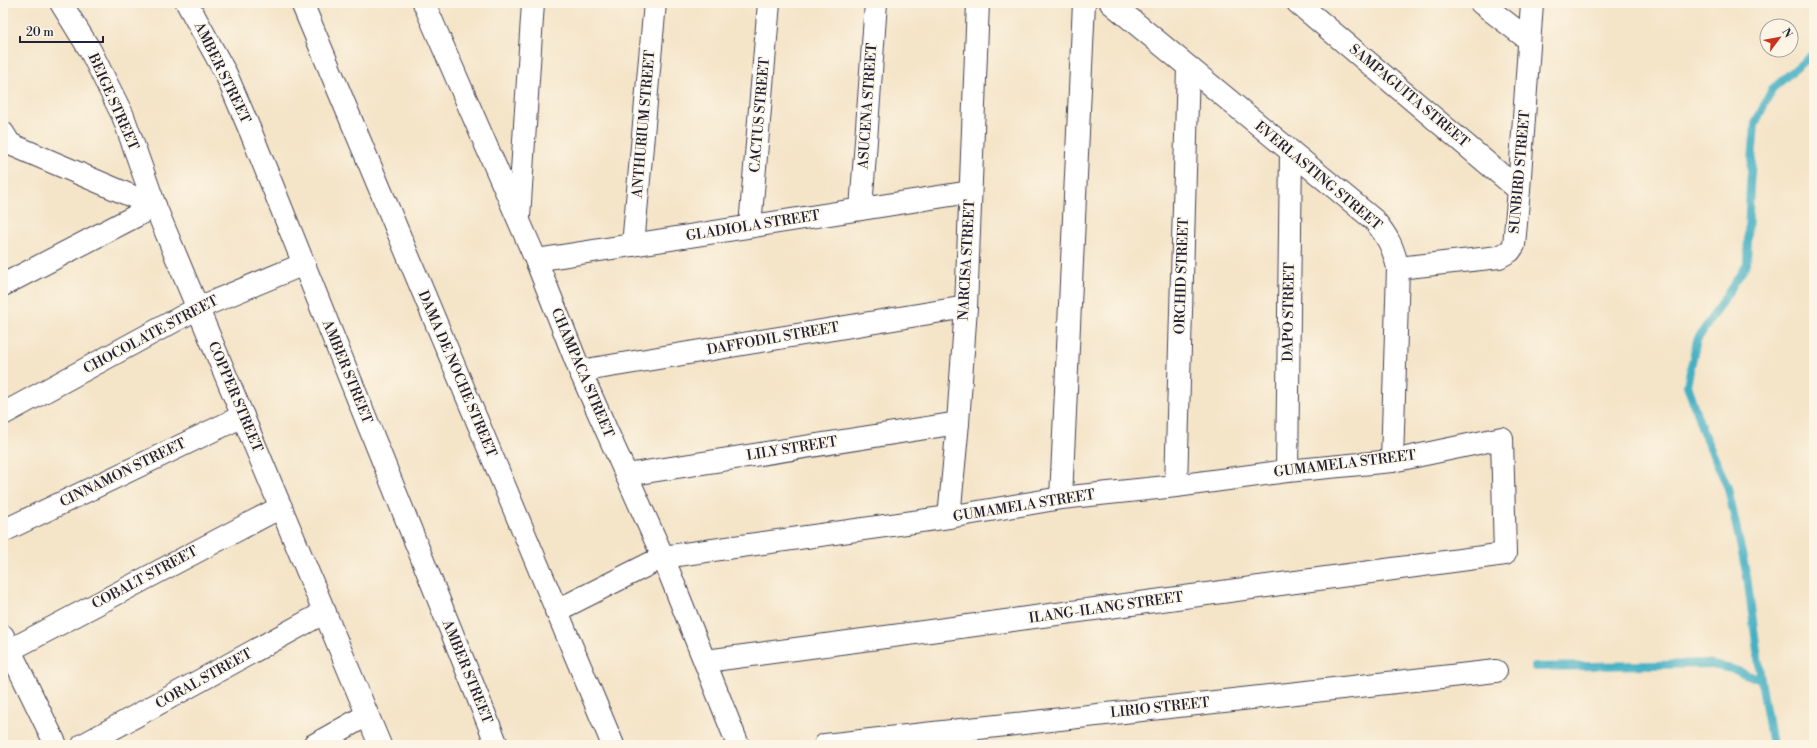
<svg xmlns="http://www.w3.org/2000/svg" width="1817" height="748" font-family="'Libre Bodoni',serif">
<rect width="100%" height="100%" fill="#fcf5e5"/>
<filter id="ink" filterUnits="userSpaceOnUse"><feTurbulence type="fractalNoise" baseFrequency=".025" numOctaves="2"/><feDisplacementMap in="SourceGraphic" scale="8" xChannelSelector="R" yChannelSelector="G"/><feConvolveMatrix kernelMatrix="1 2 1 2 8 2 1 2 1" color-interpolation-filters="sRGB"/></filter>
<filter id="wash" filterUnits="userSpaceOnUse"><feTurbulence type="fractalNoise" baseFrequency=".012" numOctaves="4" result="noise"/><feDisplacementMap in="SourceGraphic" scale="16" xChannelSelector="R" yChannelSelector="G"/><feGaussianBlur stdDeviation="0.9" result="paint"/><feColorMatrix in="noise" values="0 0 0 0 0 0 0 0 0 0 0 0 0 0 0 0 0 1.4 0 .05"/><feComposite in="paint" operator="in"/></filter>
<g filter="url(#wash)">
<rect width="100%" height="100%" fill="#f4e4c8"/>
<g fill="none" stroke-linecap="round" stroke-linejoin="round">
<g stroke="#45b0c4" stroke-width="8">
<path d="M1535 667 1706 664 1732 669 1761 680"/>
<path d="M1772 745 1761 680 1747 577 1728 488 1703 432 1687 385 1697 340 1747 264 1750 185 1755 124 1772 89 1814 53"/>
</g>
</g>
</g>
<g filter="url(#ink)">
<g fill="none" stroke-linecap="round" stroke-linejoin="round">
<g stroke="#423f50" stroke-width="24">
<g id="minor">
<path d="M61 3 90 50 123 116 155 206 380 745"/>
<path d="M187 3 226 74 252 135 497 745"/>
<path d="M302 3 613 745"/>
<path d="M424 3 536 260 580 371 663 557 738 745"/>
<path d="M1111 3 1374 220C1388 237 1393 247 1398 268L1392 461"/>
<path d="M1298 3 1519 190"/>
<path d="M1481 3 1529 40"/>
<path d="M3 133 10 144 155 206"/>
<path d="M861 209 876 3"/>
<path d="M519 217 533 3"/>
<path d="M750 226 769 3"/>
<path d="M633 245 655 3"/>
<path d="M536 260 970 192"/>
<path d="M1398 268 1499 257 1510 251 1514 245 1519 190 1532 3"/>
<path d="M3 285 155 206"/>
<path d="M580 371 966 307"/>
<path d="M3 414 198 308 304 264"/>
<path d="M1287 471 1291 152"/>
<path d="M626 475 958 423"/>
<path d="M1176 486 1188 67"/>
<path d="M1061 498 1084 3"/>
<path d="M949 517 958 423 966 307 978 3"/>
<path d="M3 531 243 416"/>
<path d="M556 611 663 557 949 517 1061 498 1176 486 1287 471 1392 461 1502 438 1505 554 706 661"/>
<path d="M3 636 56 745"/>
<path d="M10 650 281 507"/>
<path d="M83 745 325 612"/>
<path d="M314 745 367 715"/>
<path d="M825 745 1496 671"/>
</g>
</g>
<use href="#minor" stroke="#fff" stroke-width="22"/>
</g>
</g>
<g text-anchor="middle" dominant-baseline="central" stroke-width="3" stroke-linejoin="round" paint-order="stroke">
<g font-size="14" fill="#22223b" stroke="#fcf5e5">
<text transform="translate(222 73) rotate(64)">AMBER STREET</text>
<text transform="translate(1409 96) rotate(40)">SAMPAGUITA STREET</text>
<text transform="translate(113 102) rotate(66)">BEIGE STREET</text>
<text transform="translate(868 106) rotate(-86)">ASUCENA STREET</text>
<text transform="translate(760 115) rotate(-85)">CACTUS STREET</text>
<text transform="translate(644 124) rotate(-85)">ANTHURIUM STREET</text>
<text transform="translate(1520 172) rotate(-85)">SUNBIRD STREET</text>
<text transform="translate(1318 176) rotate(40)">EVERLASTING STREET</text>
<text transform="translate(753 226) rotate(-9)">GLADIOLA STREET</text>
<text transform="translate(967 260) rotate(-87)">NARCISA STREET</text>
<text transform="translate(1182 276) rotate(-88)">ORCHID STREET</text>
<text transform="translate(1289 312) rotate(-89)">DAPO STREET</text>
<text transform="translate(151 335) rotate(-28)">CHOCOLATE STREET</text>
<text transform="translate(773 339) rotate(-10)">DAFFODIL STREET</text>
<text transform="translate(347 372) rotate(68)">AMBER STREET</text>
<text transform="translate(582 373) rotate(67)">CHAMPACA STREET</text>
<text transform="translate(457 374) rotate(67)">DAMA DE NOCHE STREET</text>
<text transform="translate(235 397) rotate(67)">COPPER STREET</text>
<text transform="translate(792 449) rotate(-9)">LILY STREET</text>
<text transform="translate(1345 464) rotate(-7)">GUMAMELA STREET</text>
<text transform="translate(123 473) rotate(-26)">CINNAMON STREET</text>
<text transform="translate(1024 506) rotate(-9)">GUMAMELA STREET</text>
<text transform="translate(145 578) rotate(-28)">COBALT STREET</text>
<text transform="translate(1106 608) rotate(-8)">ILANG-ILANG STREET</text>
<text transform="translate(467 672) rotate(68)">AMBER STREET</text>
<text transform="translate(204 679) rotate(-29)">CORAL STREET</text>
<text transform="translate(1160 708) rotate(-6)">LIRIO STREET</text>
</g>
</g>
<rect width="1817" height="748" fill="none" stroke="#fcf5e5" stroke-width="16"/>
<g transform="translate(1779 38) rotate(58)"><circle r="19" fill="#fcf5e5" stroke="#a5a1a1"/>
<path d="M0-3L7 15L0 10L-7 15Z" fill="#c8321e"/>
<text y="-6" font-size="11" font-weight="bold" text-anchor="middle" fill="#22223b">N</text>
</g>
<path d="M20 36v6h83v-6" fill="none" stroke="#22223b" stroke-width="2"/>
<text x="26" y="36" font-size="12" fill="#22223b" stroke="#fcf5e5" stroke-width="3" paint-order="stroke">20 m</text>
</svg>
